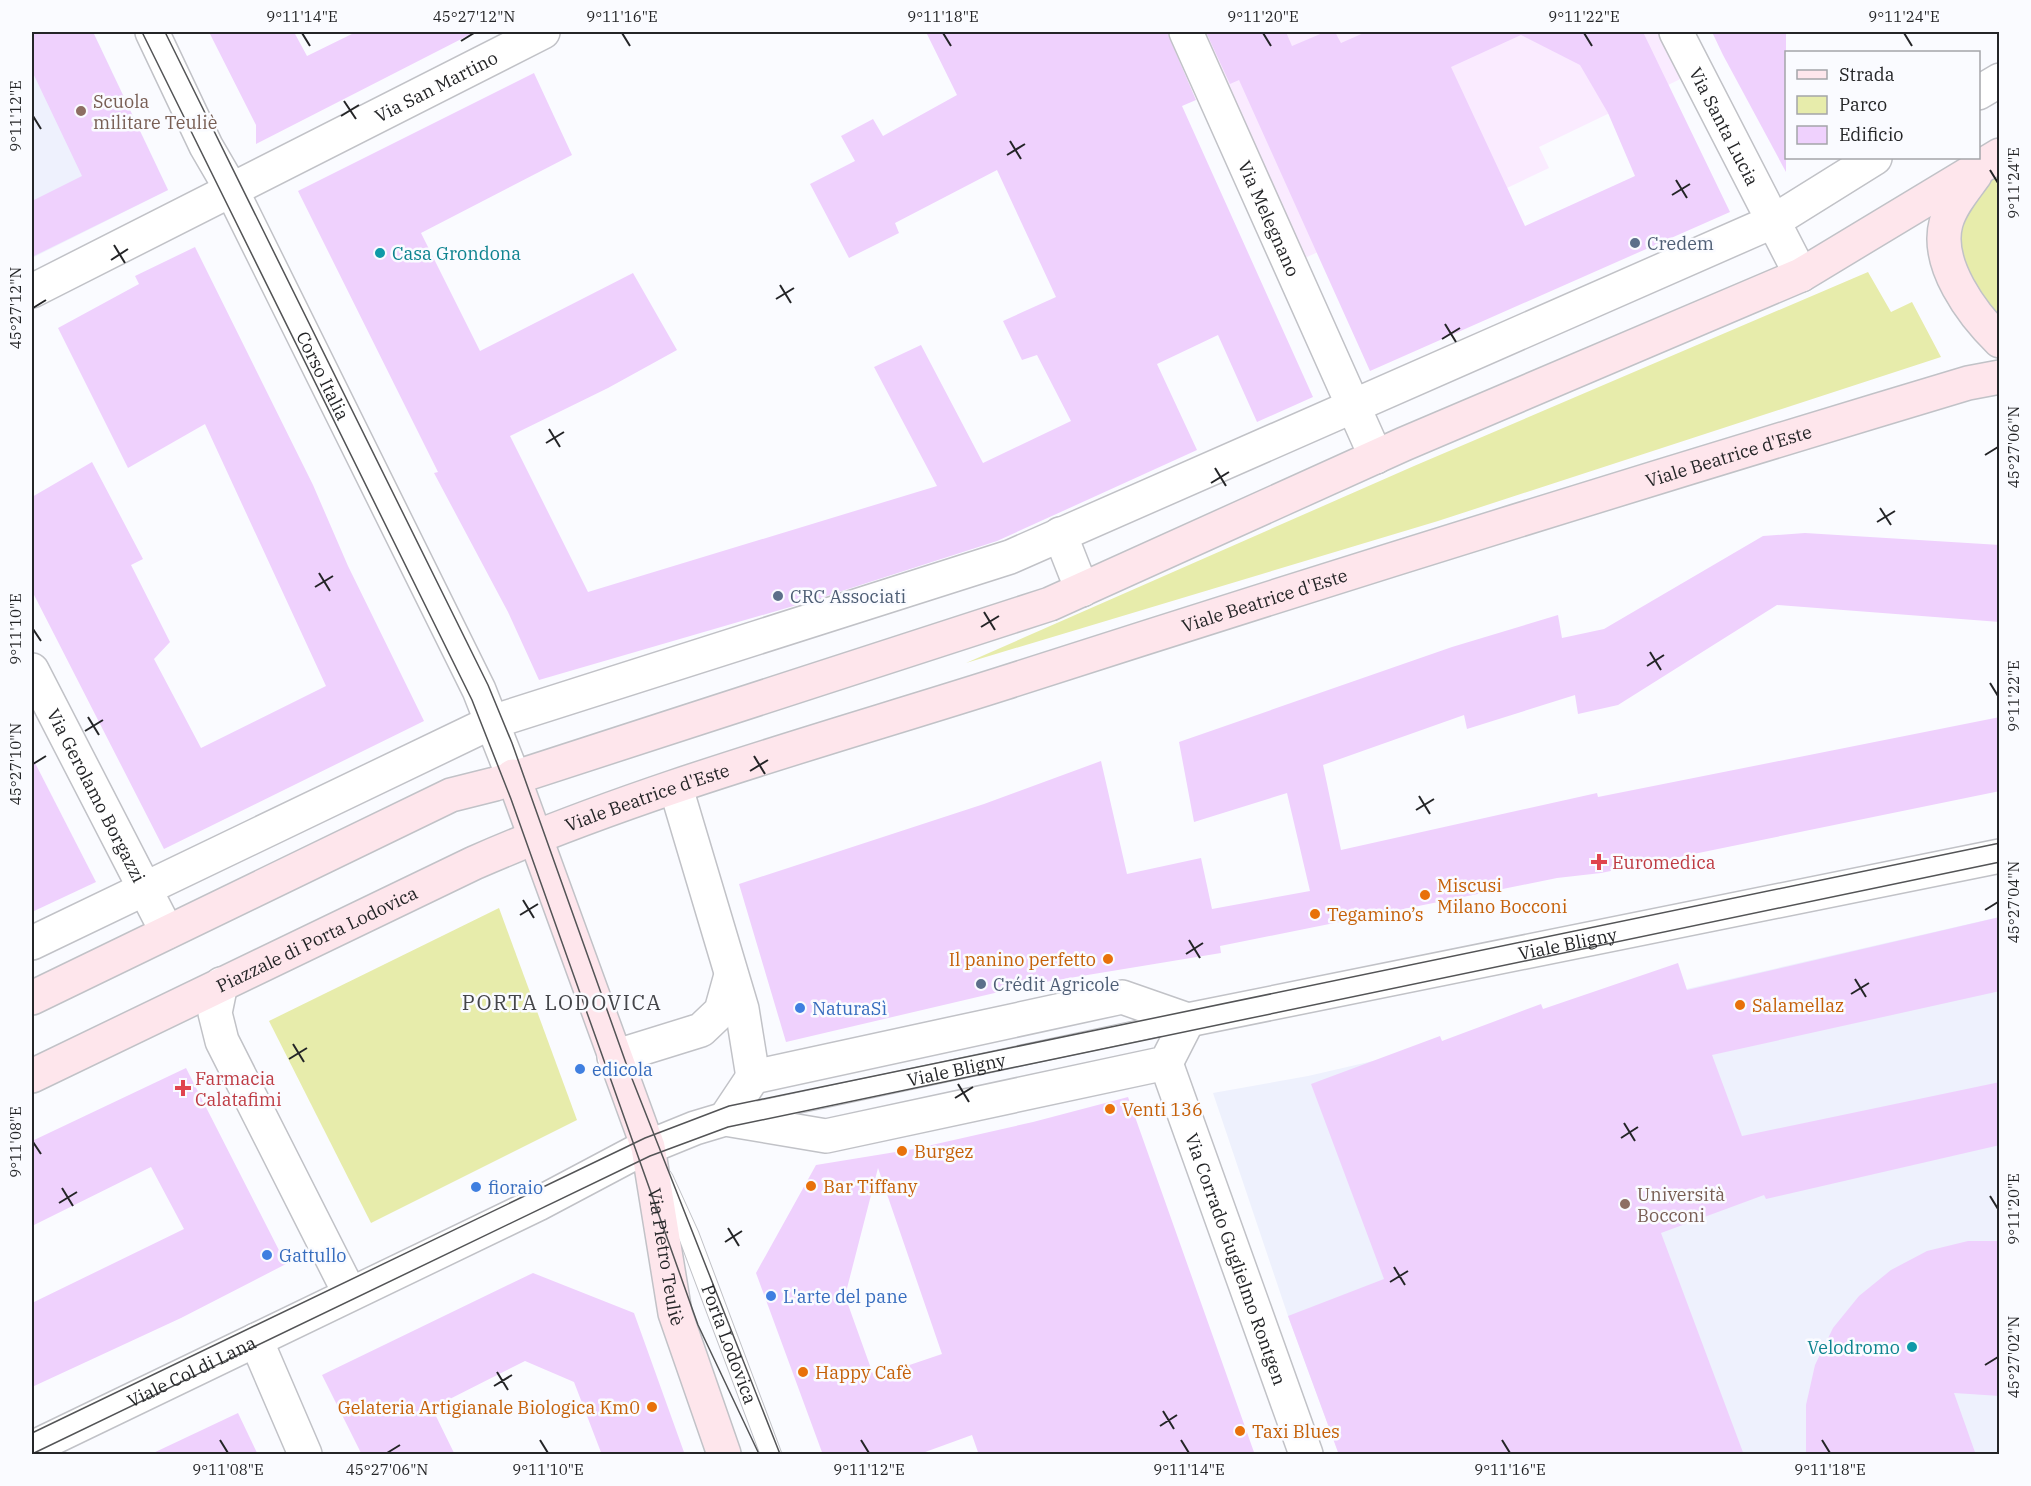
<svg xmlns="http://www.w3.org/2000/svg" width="2031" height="1486" font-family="'IBM Plex Serif',serif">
<rect width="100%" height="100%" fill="#fafbff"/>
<path fill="#faebff" d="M1194 32H1674L1695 72 1539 147 1549 168 1490 196 1318 252 1296 262Z"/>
<g fill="#eef1fd">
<path d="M32 32H93L168 190 32 258Z"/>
<path d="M1999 917V1454H1339L1288 1316 1213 1093 1308 1076Z"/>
</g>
<g fill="#e7ecab">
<path d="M1999 158V334L1949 236Z"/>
<path d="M1868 272 1891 312 1912 302 1941 357 1438 521 966 663 1414 466Z"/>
<path d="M499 908 577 1120 371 1223 269 1021Z"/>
</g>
<g fill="#efd1fd" fill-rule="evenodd">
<path d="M32 32H93L168 190 32 257V201L82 176 32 71Z"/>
<path d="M209 32H294L307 56 356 32H475L256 144V125Z"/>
<path d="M926 32H1167L1196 100 1182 106 1313 397 1257 422 1218 335 1157 364 1197 450 997 541 814 600 539 680 508 612 434 473 438 472 298 191 534 73 572 155 421 233 480 351 633 273 677 350 608 388 510 436 588 592 937 486 874 367 921 345 983 463 1071 421 1037 355 1022 360 1003 321 1056 297 997 170 895 223 899 233 849 258 810 184 855 161 841 136 873 119 883 136 957 95Z"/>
<path d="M1206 32H1286L1292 46 1325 32H1335L1341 43 1366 32H1643L1730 212 1370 371 1239 80 1230 84ZM1521 35 1580 65 1608 113 1635 176 1525 226 1451 67Z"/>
<path d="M1712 32H1786V172L1723 55Z"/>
<path d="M195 247 313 485 348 566 424 721 164 849 32 591V497L92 462 143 559 131 565 170 642 154 659 201 748 326 686 205 424 128 468 58 328 139 284 135 276Z"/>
<path d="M1805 533 2000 545V622L1777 605 1618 705 1578 714 1575 695 1467 729 1464 715 1323 765 1341 850 1597 793 1598 797 2000 717V791L1601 873 1557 878 1220 946 1221 953 1033 984 786 1042 739 884 984 804 1101 761 1127 874 1201 858 1212 909 1310 891 1287 793 1194 822 1179 742 1452 647 1558 615 1562 638 1604 629 1763 536Z"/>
<path d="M32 757 96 882 32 912Z"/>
<path d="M2000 917V991L1712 1055 1742 1136 2000 1082V1145L1766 1199 1764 1195 1661 1233 1744 1455H1339L1288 1316 1384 1279 1311 1084 1440 1036 1442 1041 1541 1004 1543 1009 1678 963 1687 990Z"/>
<path d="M186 1068 286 1264 181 1318 32 1387V1303L184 1229 151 1167 32 1226V1141Z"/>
<path d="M1128 1097 1255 1455H979L972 1435 917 1455H823L756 1273 816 1165 914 1149 1033 1122ZM878 1168 942 1354 874 1377 845 1296Z"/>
<path d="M1968 1241H2000V1396L1954 1393 1976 1455H1806V1405L1815 1365 1833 1328 1859 1296 1891 1270 1927 1251Z"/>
<path d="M533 1273 634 1313 685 1455H602L574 1382 525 1361 432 1408 455 1455H362L322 1375Z"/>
<path d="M238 1413 258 1455H149Z"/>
</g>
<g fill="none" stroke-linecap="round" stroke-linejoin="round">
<g stroke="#c1c2c7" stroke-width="22">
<g id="service">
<path id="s1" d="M742 1115 1183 1021"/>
<path id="s2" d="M663 1179 689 1236 771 1454"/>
</g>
</g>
<g stroke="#c1c2c7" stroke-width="36">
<g id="minor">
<path id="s3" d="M1186 32 1376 457"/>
<path id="s4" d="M1676 32 1801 275"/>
<path d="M1978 93 2000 80"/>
<path id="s5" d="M32 291 543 32"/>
<path d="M1060 534 1082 590"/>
<path id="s6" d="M32 670 167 932"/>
<path d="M676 788 742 1009 753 1077"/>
<path d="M32 943 492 722 1010 557 1774 221 1875 158"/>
<path d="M221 984 215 1013 222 1041 350 1294"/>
<path d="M614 1057 701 1030 721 1011 731 975"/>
<path id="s7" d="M1166 1063 1306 1454"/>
<path d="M256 1340 305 1454"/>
</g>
</g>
<g stroke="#c1c2c7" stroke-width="36">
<g id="tertiary">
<path id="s8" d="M152 32 206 146 231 189 479 690 513 776"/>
<path id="s9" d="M725 1119 753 1077 1122 997 1188 1020 2000 856"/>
<path id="s10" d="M32 1448 538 1204 636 1152 695 1128 725 1119 826 1136 1166 1063 1188 1020"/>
</g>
</g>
<g stroke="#c1c2c7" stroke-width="36">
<g id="secondary">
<path d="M1975 175C1965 189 1951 205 1946 223 1935 264 1972 314 2000 341"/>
<path id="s11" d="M513 776 648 1147 675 1313 724 1454"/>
<path d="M32 998 451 795 495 784 1050 604 1404 444 1801 275 2000 155"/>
<path id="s12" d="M32 1076 474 863C643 789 828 739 1004 683 1324 580 1645 480 1968 383L2000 377"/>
</g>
</g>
<use href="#service" stroke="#fff" stroke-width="20"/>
<use href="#minor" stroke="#fff" stroke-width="33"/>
<use href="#tertiary" stroke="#fff" stroke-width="33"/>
<use href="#secondary" stroke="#fee6ec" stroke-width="33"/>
<g stroke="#535456" stroke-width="1.5">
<path d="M142 32 472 700 511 799 698 1325 759 1454"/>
<path d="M165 32 488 685 512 743 627 1066 780 1454"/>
<path d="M32 1433 645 1138 729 1106 2000 843"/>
<path d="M32 1454 650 1156 728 1127 2000 862"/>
</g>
</g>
<path fill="none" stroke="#242527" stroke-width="2" d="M302 33 310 46M622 33 630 46M943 33 951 46M1263 33 1271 46M1584 33 1592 46M1904 33 1912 46M461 41 474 33M344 101 356 119M33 116 41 129M341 116 359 105M1010 141 1021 159M1007 155 1025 144M1990 170 1998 183M1676 180 1687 198M1672 195 1690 184M114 245 125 263M111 260 128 249M780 285 791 303M776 299 794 288M33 308 46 300M1445 324 1456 342M1442 339 1460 328M549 429 560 447M546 443 564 432M1985 455 1998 447M1215 468 1226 486M1211 483 1229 472M1880 508 1891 525M1877 522 1895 511M319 573 330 591M315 587 333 576M984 612 995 630M981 627 999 616M33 629 41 641M1650 652 1661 670M1647 666 1664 655M1990 683 1998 696M88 717 99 735M85 731 103 720M754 756 765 774M33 764 46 756M750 771 768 760M1419 796 1430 814M1416 810 1434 799M523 900 534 918M1985 910 1998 902M520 915 538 904M1189 940 1200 958M1186 954 1203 943M1855 979 1866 997M1851 994 1869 983M293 1044 304 1062M289 1059 307 1048M958 1084 969 1102M955 1098 973 1087M1624 1123 1635 1141M1621 1138 1638 1127M33 1142 41 1154M62 1188 73 1206M1990 1196 1998 1209M59 1203 77 1192M728 1228 739 1246M725 1242 742 1231M1394 1267 1405 1285M1390 1282 1408 1271M1985 1365 1998 1357M497 1372 508 1390M494 1386 512 1375M1163 1411 1174 1429M1160 1426 1177 1415M220 1440 228 1453M540 1440 548 1453M861 1440 869 1453M1181 1440 1189 1453M1502 1440 1510 1453M1822 1440 1830 1453M387 1453 400 1445"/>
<g fill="#8d6e63" stroke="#fafbff" stroke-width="2">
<circle cx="81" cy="111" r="6"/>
<circle cx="1625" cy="1204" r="6"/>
</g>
<g fill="#5c6f8a" stroke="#fafbff" stroke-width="2">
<circle cx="1635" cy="243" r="6"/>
<circle cx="778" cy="596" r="6"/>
<circle cx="981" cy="984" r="6"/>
</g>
<g fill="#0f9aa8" stroke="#fafbff" stroke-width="2">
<circle cx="380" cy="253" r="6"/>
<circle cx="1912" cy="1347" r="6"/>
</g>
<g fill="#e0444e" stroke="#fafbff" stroke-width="2">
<path d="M1596 853h6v6h6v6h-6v6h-6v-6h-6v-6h6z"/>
<path d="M180 1079h6v6h6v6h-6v6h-6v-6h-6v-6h6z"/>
</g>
<g fill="#e8710a" stroke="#fafbff" stroke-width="2">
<circle cx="1425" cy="895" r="6"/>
<circle cx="1315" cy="914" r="6"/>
<circle cx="1108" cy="959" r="6"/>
<circle cx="1740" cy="1005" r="6"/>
<circle cx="1110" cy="1109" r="6"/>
<circle cx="902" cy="1151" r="6"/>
<circle cx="811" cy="1186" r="6"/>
<circle cx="803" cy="1372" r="6"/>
<circle cx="652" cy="1407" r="6"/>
<circle cx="1240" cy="1431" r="6"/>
</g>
<g fill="#3f7fe0" stroke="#fafbff" stroke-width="2">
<circle cx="800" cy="1008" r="6"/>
<circle cx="580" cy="1069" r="6"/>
<circle cx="476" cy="1187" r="6"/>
<circle cx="267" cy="1255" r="6"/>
<circle cx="771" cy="1296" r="6"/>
</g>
<g text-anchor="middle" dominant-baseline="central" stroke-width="5" stroke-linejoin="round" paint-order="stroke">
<g font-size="18" fill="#242527" stroke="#fafbff">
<text stroke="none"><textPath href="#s5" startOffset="453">Via San Martino</textPath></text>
<text stroke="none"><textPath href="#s4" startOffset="106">Via Santa Lucia</textPath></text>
<text stroke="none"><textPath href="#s3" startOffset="204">Via Melegnano</textPath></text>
<text stroke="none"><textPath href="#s8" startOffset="384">Corso Italia</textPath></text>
<text stroke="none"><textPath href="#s12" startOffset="1810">Viale Beatrice d'Este</textPath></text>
<text stroke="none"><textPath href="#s12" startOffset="1324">Viale Beatrice d'Este</textPath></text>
<text stroke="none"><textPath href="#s6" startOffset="141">Via Gerolamo Borgazzi</textPath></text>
<text stroke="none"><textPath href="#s12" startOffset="676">Viale Beatrice d'Este</textPath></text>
<text stroke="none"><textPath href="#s12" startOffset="316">Piazzale di Porta Lodovica</textPath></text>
<text stroke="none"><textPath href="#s9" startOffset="885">Viale Bligny</textPath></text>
<text stroke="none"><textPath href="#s1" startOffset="219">Viale Bligny</textPath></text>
<text stroke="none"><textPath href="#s11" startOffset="506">Via Pietro Teuliè</textPath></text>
<text stroke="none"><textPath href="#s7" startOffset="208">Via Corrado Guglielmo Rontgen</textPath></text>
<text stroke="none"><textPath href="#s2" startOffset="178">Porta Lodovica</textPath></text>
<text stroke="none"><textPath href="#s10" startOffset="177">Viale Col di Lana</textPath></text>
</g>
<g font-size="18" fill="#785e54" stroke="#fafbff" text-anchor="start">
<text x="93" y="101">Scuola<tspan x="93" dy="21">militare Teuliè</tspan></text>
<text x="1637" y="1194">Università<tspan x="1637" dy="21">Bocconi</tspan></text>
</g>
<g font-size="18" fill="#4e5e75" stroke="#fafbff" text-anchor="start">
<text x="1647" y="243">Credem</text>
<text x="790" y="596">CRC Associati</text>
<text x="993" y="984">Crédit Agricole</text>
</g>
<g font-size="18" fill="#0d838f" stroke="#fafbff" text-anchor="start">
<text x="392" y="253">Casa Grondona</text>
<text x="1900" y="1347" text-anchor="end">Velodromo</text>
</g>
<g font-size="18" fill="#be3a42" stroke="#fafbff" text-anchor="start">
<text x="1612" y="862">Euromedica</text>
<text x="195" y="1078">Farmacia<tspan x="195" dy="21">Calatafimi</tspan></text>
</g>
<g font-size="18" fill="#c56008" stroke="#fafbff" text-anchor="start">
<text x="1437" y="885">Miscusi<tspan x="1437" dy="21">Milano Bocconi</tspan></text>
<text x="1327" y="914">Tegamino’s</text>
<text x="1096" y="959" text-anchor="end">Il panino perfetto</text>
<text x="1752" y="1005">Salamellaz</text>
<text x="1122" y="1109">Venti 136</text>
<text x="914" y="1151">Burgez</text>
<text x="823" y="1186">Bar Tiffany</text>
<text x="815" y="1372">Happy Cafè</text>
<text x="640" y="1407" text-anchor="end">Gelateria Artigianale Biologica Km0</text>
<text x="1252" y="1431">Taxi Blues</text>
</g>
<g font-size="18" fill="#366cbe" stroke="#fafbff" text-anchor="start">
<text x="812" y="1008">NaturaSì</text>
<text x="592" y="1069">edicola</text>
<text x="488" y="1187">fioraio</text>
<text x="279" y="1255">Gattullo</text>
<text x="783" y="1296">L'arte del pane</text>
</g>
<g font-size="21" letter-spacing="1.5" fill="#444549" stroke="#fafbff">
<text x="562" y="1002">PORTA LODOVICA</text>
</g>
</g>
<rect width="2031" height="1486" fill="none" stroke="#fafbff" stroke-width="66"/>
<rect x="1785" y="51" width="195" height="108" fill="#fafbff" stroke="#a4a5a9" stroke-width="1.5"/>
<rect x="1797" y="70" width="30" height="9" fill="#fee6ec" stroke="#a4a5a9" stroke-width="1.5"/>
<text x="1839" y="81" font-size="18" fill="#242527">Strada</text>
<rect x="1797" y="96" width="30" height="18" fill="#e7ecab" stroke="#a4a5a9" stroke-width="1.5"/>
<text x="1839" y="111" font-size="18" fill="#242527">Parco</text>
<rect x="1797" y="126" width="30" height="18" fill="#efd1fd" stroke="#a4a5a9" stroke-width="1.5"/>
<text x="1839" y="141" font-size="18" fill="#242527">Edificio</text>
<rect x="33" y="33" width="1965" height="1420" fill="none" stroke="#242527" stroke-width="2"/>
<g font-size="15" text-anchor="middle" fill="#242527">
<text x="302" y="22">9°11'14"E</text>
<text x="474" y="22">45°27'12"N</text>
<text x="622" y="22">9°11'16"E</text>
<text x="943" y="22">9°11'18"E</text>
<text x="1263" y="22">9°11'20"E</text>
<text x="1584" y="22">9°11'22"E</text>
<text x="1904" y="22">9°11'24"E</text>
<text transform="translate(16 116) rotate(-90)" y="5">9°11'12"E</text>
<text transform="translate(2014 183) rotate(-90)" y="5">9°11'24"E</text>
<text transform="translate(16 308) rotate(-90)" y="5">45°27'12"N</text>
<text transform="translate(2014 447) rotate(-90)" y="5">45°27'06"N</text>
<text transform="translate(16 629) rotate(-90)" y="5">9°11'10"E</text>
<text transform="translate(2014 696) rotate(-90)" y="5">9°11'22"E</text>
<text transform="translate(16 764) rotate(-90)" y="5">45°27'10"N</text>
<text transform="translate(2014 902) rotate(-90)" y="5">45°27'04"N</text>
<text transform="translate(16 1142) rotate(-90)" y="5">9°11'08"E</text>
<text transform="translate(2014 1209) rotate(-90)" y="5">9°11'20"E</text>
<text transform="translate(2014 1357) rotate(-90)" y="5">45°27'02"N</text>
<text x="228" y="1475">9°11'08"E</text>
<text x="387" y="1475">45°27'06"N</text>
<text x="548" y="1475">9°11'10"E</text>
<text x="869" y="1475">9°11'12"E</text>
<text x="1189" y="1475">9°11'14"E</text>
<text x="1510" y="1475">9°11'16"E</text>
<text x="1830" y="1475">9°11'18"E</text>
</g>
</svg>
